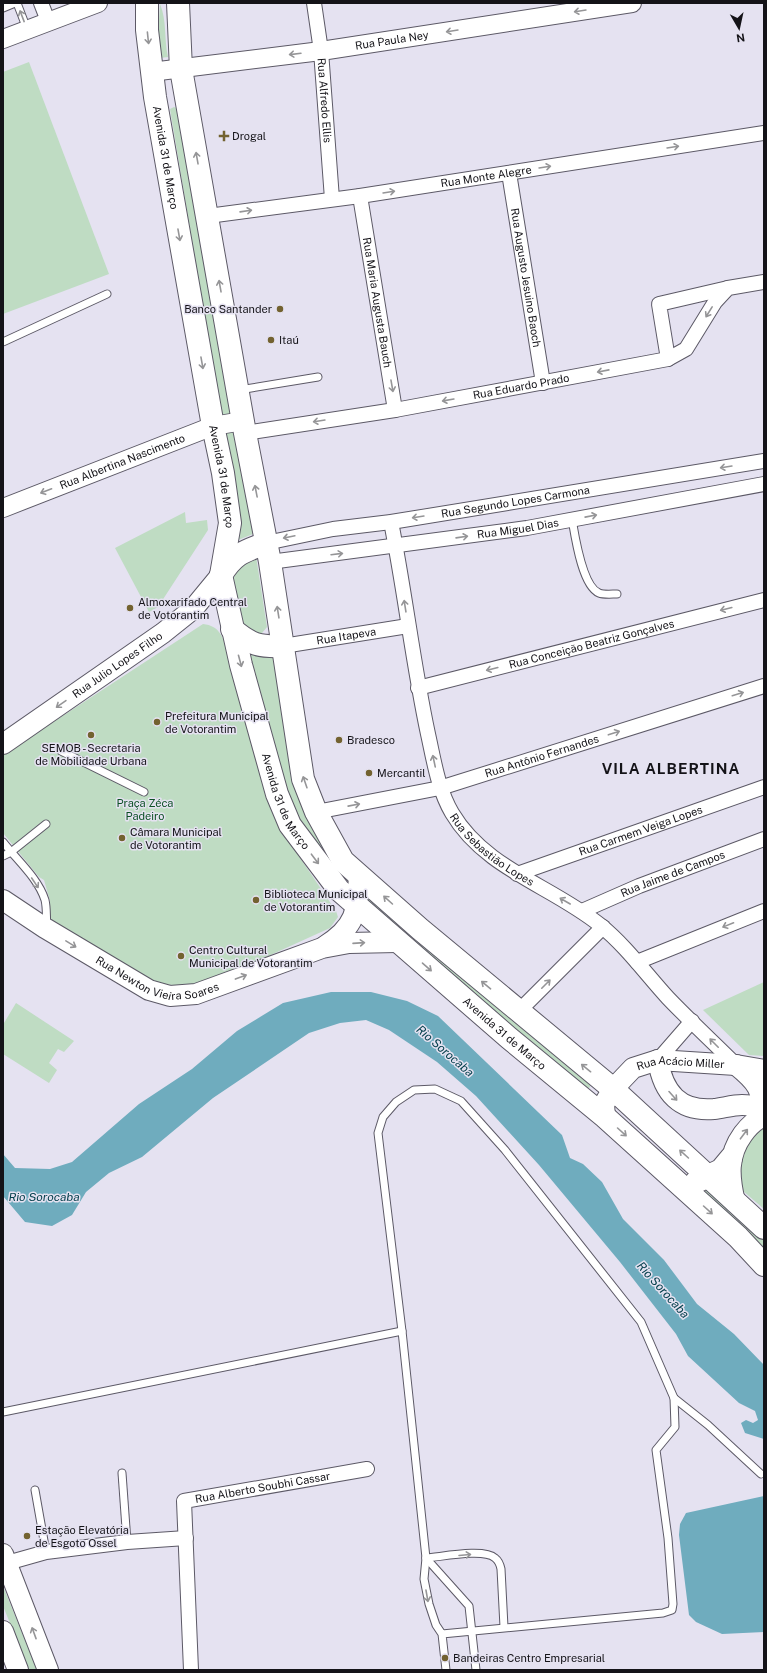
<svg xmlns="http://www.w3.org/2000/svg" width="767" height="1673" font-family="'Public Sans',sans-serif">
<rect width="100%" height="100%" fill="#e5e2f1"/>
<g fill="#bfdcc3">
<path d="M160 4C167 20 164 40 168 57L160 58 158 35Z"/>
<path d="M29 62 109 274 3 314V72Z"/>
<path d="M174 107 176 108 233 420H222L170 109Z"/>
<path d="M234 428 253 534 233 542 224 429Z"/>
<path d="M185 512 186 523 207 520 208 530 158 607 149 612 115 548Z"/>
<path d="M256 556 267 627 262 633 257 635 244 625 233 586 235 570Z"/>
<path d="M203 624C220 626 221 636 229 649L288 840 336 911 338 917 330 928 235 971 197 984 183 986 153 983 50 920V901L44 880 39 877 3 833V755Z"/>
<path d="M243 648 276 652 293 757 345 873 344 887 291 813Z"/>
<path d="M373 892 592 1083 588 1090 364 901Z"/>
<path d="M764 982V1056L749 1055 703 1010Z"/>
<path d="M16 1003 74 1041 64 1052 58 1049 49 1063 57 1070 49 1083 3 1054V1023H4Z"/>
<path d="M764 1126V1209L743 1191 738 1163 748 1138Z"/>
<path d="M706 1187 764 1238V1249L700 1190Z"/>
<path d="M3 1586 37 1670H29L3 1606Z"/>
</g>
<g fill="#6facbe">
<path d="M331 992H371L407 1001 438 1016 562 1135 570 1158 583 1164 602 1182 623 1219 664 1260 697 1304 734 1334 764 1365V1439L745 1433 741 1423 746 1420 753 1423 758 1420 755 1411 739 1403 688 1356 676 1334 620 1262 539 1165 476 1096 437 1062 389 1030 366 1020 340 1023 309 1033 213 1098 142 1157 109 1173 86 1192 72 1215 52 1226 25 1222 3 1196V1154L15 1168 50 1169 72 1162 139 1104 192 1069 237 1031 283 1003Z"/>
<path d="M764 1496V1632L722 1634 696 1622 689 1615 679 1535 680 1524 686 1513Z"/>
</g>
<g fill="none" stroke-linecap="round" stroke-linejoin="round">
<g stroke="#5c5966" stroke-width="9">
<g id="service">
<path d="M17 3 27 29"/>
<path d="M3 8 15 3"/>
<path d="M3 342 107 294"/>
<path d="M239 390 318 377"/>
<path d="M572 519C575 536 582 586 599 593 604 595 612 594 617 594"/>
<path d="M61 751 144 792"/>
<path d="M3 842C17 860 38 878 45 900 47 908 46 918 47 926"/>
<path d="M3 856 11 852 46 824"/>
<path d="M674 1398 708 1425 761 1474"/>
<path d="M3 1412 402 1331"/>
<path d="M122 1473 127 1542"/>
<path d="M35 1490 46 1552"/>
<path d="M426 1558C441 1557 484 1548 495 1558 499 1561 500 1564 501 1569L504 1627"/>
<path d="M426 1558 469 1606 476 1670"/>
<path d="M442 1634 663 1613 672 1610 673 1604 668 1538 656 1450 675 1427 674 1398 641 1322 505 1150 461 1101 435 1089 414 1090 396 1102 383 1117 378 1133 402 1331 426 1558 424 1579 429 1604 436 1625 442 1634 446 1670"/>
</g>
</g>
<g stroke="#5c5966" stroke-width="16">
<g id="minor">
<path d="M41 3 48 21"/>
<path id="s1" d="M314 3 321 51 332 199"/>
<path id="s2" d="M509 173 543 383"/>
<path id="s3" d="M360 196 395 410"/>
<path id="s4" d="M208 216 360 196 764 133"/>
<path d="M668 359 659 304 728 288"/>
<path id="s5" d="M245 433 395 410 668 359 686 349 715 302 728 288 764 282"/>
<path id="s6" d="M391 522C405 592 413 664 428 734 434 761 438 789 452 813 485 869 552 886 600 925 626 946 646 974 668 998 690 1021 714 1043 736 1065"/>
<path id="s7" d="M266 543 333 529 391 522 764 461"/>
<path id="s8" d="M270 562 527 528 764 484"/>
<path id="s9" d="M283 646 408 626"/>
<path id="s10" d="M418 688 764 600"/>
<path id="s11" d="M316 812 440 788 764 686"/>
<path id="s12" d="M517 874 764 787"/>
<path id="s13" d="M582 911 639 886 764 839"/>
<path d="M637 962 764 911"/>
<path d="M518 1012 603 927"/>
<path d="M658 1060 692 1021"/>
<path d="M7 1563 46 1552 127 1542 186 1538"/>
<path id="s14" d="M191 1670 184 1501 367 1469"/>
</g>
</g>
<g stroke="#5c5966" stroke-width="20">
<g id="tertiary">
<path d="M3 39 98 3"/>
<path id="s15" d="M151 72 321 51 632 3"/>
<path id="s16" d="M3 508 213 426 243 421"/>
</g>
</g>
<g stroke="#5c5966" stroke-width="22">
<g id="secondary">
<path id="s17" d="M3 744 163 633 193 609 221 575"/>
<path id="s18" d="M3 900 45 928 149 990 170 996 196 994 322 948 349 943 397 942"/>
<path d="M325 946C357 926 357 910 359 875"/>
<path d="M658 1060C663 1093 680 1112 714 1109 723 1108 733 1105 742 1105 749 1105 757 1106 764 1107"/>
<path d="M736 1065C757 1082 764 1090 761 1118"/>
<path id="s19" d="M605 1117 604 1104 613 1089 633 1068 658 1060 736 1065 764 1070"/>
<path d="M735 1202C729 1177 727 1156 743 1134 749 1126 755 1120 764 1116"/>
<path d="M3 1554 48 1670"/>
<path d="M3 1631 18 1670"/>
</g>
</g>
<g stroke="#5c5966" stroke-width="24">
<g id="trunk">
<path id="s20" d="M147 3V30L155 97 213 426 223 473 230 523 221 575 241 665 277 794 290 825 339 890 509 1038 605 1117 738 1237 764 1265"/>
<path d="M178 3 181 69 245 433 270 562 303 779 316 812 343 861 420 929 613 1089 764 1228"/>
<path d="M221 575C235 553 243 552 266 543"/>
<path d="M232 629C251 645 259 647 283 646"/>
<path d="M696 1182 721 1170 731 1158"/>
</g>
</g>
<use href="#service" stroke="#fff" stroke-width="7"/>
<use href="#minor" stroke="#fff" stroke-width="14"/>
<use href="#tertiary" stroke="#fff" stroke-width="18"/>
<use href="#secondary" stroke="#fff" stroke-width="20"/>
<use href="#trunk" stroke="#fff" stroke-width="22"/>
</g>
<defs><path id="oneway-shaft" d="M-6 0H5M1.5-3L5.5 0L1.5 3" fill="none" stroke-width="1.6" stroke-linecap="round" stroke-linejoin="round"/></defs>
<g stroke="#959597">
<use href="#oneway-shaft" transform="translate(580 11) rotate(171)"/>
<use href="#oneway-shaft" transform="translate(22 16) rotate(-111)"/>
<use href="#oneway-shaft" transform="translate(452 31) rotate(171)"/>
<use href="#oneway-shaft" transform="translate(148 38) rotate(84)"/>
<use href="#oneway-shaft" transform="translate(295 54) rotate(173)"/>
<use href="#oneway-shaft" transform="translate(673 147) rotate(-9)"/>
<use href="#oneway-shaft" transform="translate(197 158) rotate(-100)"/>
<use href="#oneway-shaft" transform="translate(545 167) rotate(-9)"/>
<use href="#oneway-shaft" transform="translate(389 192) rotate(-9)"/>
<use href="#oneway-shaft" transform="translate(246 211) rotate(-8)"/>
<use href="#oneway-shaft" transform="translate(179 235) rotate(80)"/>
<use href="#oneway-shaft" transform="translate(220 286) rotate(-100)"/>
<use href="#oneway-shaft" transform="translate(709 312) rotate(122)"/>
<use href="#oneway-shaft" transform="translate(202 363) rotate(80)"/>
<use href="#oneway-shaft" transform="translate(603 371) rotate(169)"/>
<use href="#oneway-shaft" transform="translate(392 386) rotate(80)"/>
<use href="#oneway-shaft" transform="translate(448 400) rotate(170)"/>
<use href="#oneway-shaft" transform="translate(319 421) rotate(171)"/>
<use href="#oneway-shaft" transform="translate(726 467) rotate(171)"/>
<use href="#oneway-shaft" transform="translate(46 491) rotate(159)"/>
<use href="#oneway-shaft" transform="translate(256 491) rotate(-101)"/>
<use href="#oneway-shaft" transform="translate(591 516) rotate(-11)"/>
<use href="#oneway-shaft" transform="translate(418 517) rotate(171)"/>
<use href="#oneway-shaft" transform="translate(289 537) rotate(168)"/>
<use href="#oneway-shaft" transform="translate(462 537) rotate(-8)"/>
<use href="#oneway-shaft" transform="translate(337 554) rotate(-7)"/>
<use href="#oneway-shaft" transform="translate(405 606) rotate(-99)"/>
<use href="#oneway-shaft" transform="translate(726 609) rotate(166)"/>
<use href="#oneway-shaft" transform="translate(278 612) rotate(-99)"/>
<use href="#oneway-shaft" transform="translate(240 661) rotate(75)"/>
<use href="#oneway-shaft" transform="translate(492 669) rotate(166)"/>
<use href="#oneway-shaft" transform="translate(738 694) rotate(-17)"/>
<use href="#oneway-shaft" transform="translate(61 704) rotate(145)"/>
<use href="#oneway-shaft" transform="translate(614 733) rotate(-18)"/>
<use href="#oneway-shaft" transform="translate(434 761) rotate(-102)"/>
<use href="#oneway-shaft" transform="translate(305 782) rotate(-109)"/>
<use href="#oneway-shaft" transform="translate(354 805) rotate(-11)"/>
<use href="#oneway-shaft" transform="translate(315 859) rotate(53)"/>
<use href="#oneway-shaft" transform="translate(35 883) rotate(56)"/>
<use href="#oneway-shaft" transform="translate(388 900) rotate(-138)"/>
<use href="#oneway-shaft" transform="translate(565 901) rotate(-150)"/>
<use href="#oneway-shaft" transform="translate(728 925) rotate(158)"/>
<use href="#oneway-shaft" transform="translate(359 943) rotate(-4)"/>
<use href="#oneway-shaft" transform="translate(71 944) rotate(31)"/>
<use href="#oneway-shaft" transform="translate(427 967) rotate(41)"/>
<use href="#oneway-shaft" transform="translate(241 977) rotate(-20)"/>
<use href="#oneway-shaft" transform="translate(546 984) rotate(-45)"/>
<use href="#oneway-shaft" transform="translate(486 985) rotate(-140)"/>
<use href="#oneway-shaft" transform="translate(714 1043) rotate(-135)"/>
<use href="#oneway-shaft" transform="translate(586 1068) rotate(-141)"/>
<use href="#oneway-shaft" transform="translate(673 1096) rotate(48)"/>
<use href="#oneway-shaft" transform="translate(622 1132) rotate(42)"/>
<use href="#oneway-shaft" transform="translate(744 1134) rotate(-53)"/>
<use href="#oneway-shaft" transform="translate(684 1154) rotate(-138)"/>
<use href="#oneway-shaft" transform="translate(708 1210) rotate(42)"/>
<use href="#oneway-shaft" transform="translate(465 1555) rotate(-5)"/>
<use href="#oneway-shaft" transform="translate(427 1596) rotate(80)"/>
<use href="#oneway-shaft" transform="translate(34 1633) rotate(-110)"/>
</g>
<g fill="#736230" stroke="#e5e2f1" stroke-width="1.5">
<path d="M222 130h4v4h4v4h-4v4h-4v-4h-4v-4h4z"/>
<circle cx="280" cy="309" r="4"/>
<circle cx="271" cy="340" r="4"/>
<circle cx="130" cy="608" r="4"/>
<circle cx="157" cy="722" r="4"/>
<circle cx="91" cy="735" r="4"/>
<circle cx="339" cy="740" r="4"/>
<circle cx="369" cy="773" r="4"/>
<circle cx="122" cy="838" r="4"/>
<circle cx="256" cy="900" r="4"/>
<circle cx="181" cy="956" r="4"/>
<circle cx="27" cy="1536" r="4"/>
<circle cx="445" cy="1658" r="4"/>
</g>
<g text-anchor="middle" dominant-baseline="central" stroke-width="3" stroke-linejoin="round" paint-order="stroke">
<g font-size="11" fill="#141318" stroke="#e5e2f1">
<text stroke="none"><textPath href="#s15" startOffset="243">Rua Paula Ney</textPath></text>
<text stroke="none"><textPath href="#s1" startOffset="98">Rua Alfredo Ellis</textPath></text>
<text stroke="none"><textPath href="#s20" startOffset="156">Avenida 31 de Março</textPath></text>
<text stroke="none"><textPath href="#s4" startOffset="281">Rua Monte Alegre</textPath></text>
<text stroke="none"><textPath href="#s2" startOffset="106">Rua Augusto Jesuino Baoch</textPath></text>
<text stroke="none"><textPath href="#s3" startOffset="108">Rua Maria Augusta Bauch</textPath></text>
<text stroke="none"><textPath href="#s5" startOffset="280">Rua Eduardo Prado</textPath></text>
<text stroke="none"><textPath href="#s16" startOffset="128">Rua Albertina Nascimento</textPath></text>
<text stroke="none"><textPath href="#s20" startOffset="480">Avenida 31 de Março</textPath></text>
<text stroke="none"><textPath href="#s7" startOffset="253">Rua Segundo Lopes Carmona</textPath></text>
<text stroke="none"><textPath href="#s8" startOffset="250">Rua Miguel Dias</textPath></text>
<text stroke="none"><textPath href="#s9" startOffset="64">Rua Itapeva</textPath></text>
<text stroke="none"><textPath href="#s10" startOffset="179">Rua Conceição Beatriz Gonçalves</textPath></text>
<text stroke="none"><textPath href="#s17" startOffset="139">Rua Julio Lopes Filho</textPath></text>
<text stroke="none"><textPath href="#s11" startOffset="233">Rua Antônio Fernandes</textPath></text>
<text stroke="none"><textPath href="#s20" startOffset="816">Avenida 31 de Março</textPath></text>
<text stroke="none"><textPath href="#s12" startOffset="131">Rua Carmem Veiga Lopes</textPath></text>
<text stroke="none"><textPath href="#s6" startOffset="353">Rua Sebastião Lopes</textPath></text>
<text stroke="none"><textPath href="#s13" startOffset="98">Rua Jaime de Campos</textPath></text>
<text stroke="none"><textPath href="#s18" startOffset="177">Rua Newton Vieira Soares</textPath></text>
<text stroke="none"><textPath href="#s20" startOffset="1140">Avenida 31 de Março</textPath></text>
<text stroke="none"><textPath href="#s19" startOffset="108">Rua Acácio Miller</textPath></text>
<text stroke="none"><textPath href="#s14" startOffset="249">Rua Alberto Soubhi Cassar</textPath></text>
</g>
<g font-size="11" fill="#141318" stroke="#e5e2f1" text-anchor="start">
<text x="232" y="136">Drogal</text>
<text x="272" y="309" text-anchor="end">Banco Santander</text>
<text x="279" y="340">Itaú</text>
<text x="138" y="602">Almoxarifado Central<tspan x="138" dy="13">de Votorantim</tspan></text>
<text x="165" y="716">Prefeitura Municipal<tspan x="165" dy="13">de Votorantim</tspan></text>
<text x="347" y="740">Bradesco</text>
<text x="91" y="748" text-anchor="middle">SEMOB - Secretaria<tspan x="91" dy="13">de Mobilidade Urbana</tspan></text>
<text x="377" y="773">Mercantil</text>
<text x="130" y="832">Câmara Municipal<tspan x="130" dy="13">de Votorantim</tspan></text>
<text x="264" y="894">Biblioteca Municipal<tspan x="264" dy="13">de Votorantim</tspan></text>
<text x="189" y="950">Centro Cultural<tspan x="189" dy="13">Municipal de Votorantim</tspan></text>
<text x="35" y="1530">Estação Elevatória<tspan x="35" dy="13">de Esgoto Ossel</tspan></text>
<text x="453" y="1658">Bandeiras Centro Empresarial</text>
</g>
<g font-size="11" fill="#0b5024" stroke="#e5e2f1">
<text x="145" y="803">Praça Zéca<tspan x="145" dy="13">Padeiro</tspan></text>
</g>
<g font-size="12" font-style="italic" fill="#05404d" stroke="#e5e2f1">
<text transform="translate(445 1051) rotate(41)">Rio Sorocaba</text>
<text x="44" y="1197">Rio Sorocaba</text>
<text transform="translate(663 1290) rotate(48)">Rio Sorocaba</text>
</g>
<g font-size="15" font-weight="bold" letter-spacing="1" fill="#141318" stroke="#e5e2f1">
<text x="671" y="768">VILA ALBERTINA</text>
</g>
</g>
<rect width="767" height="1673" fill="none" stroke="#141318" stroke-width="8"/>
<g transform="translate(739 28) rotate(171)" stroke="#e5e2f1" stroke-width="3" paint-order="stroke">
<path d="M0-3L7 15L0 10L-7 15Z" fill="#141318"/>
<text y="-6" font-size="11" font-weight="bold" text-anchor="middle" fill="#141318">N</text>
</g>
</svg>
